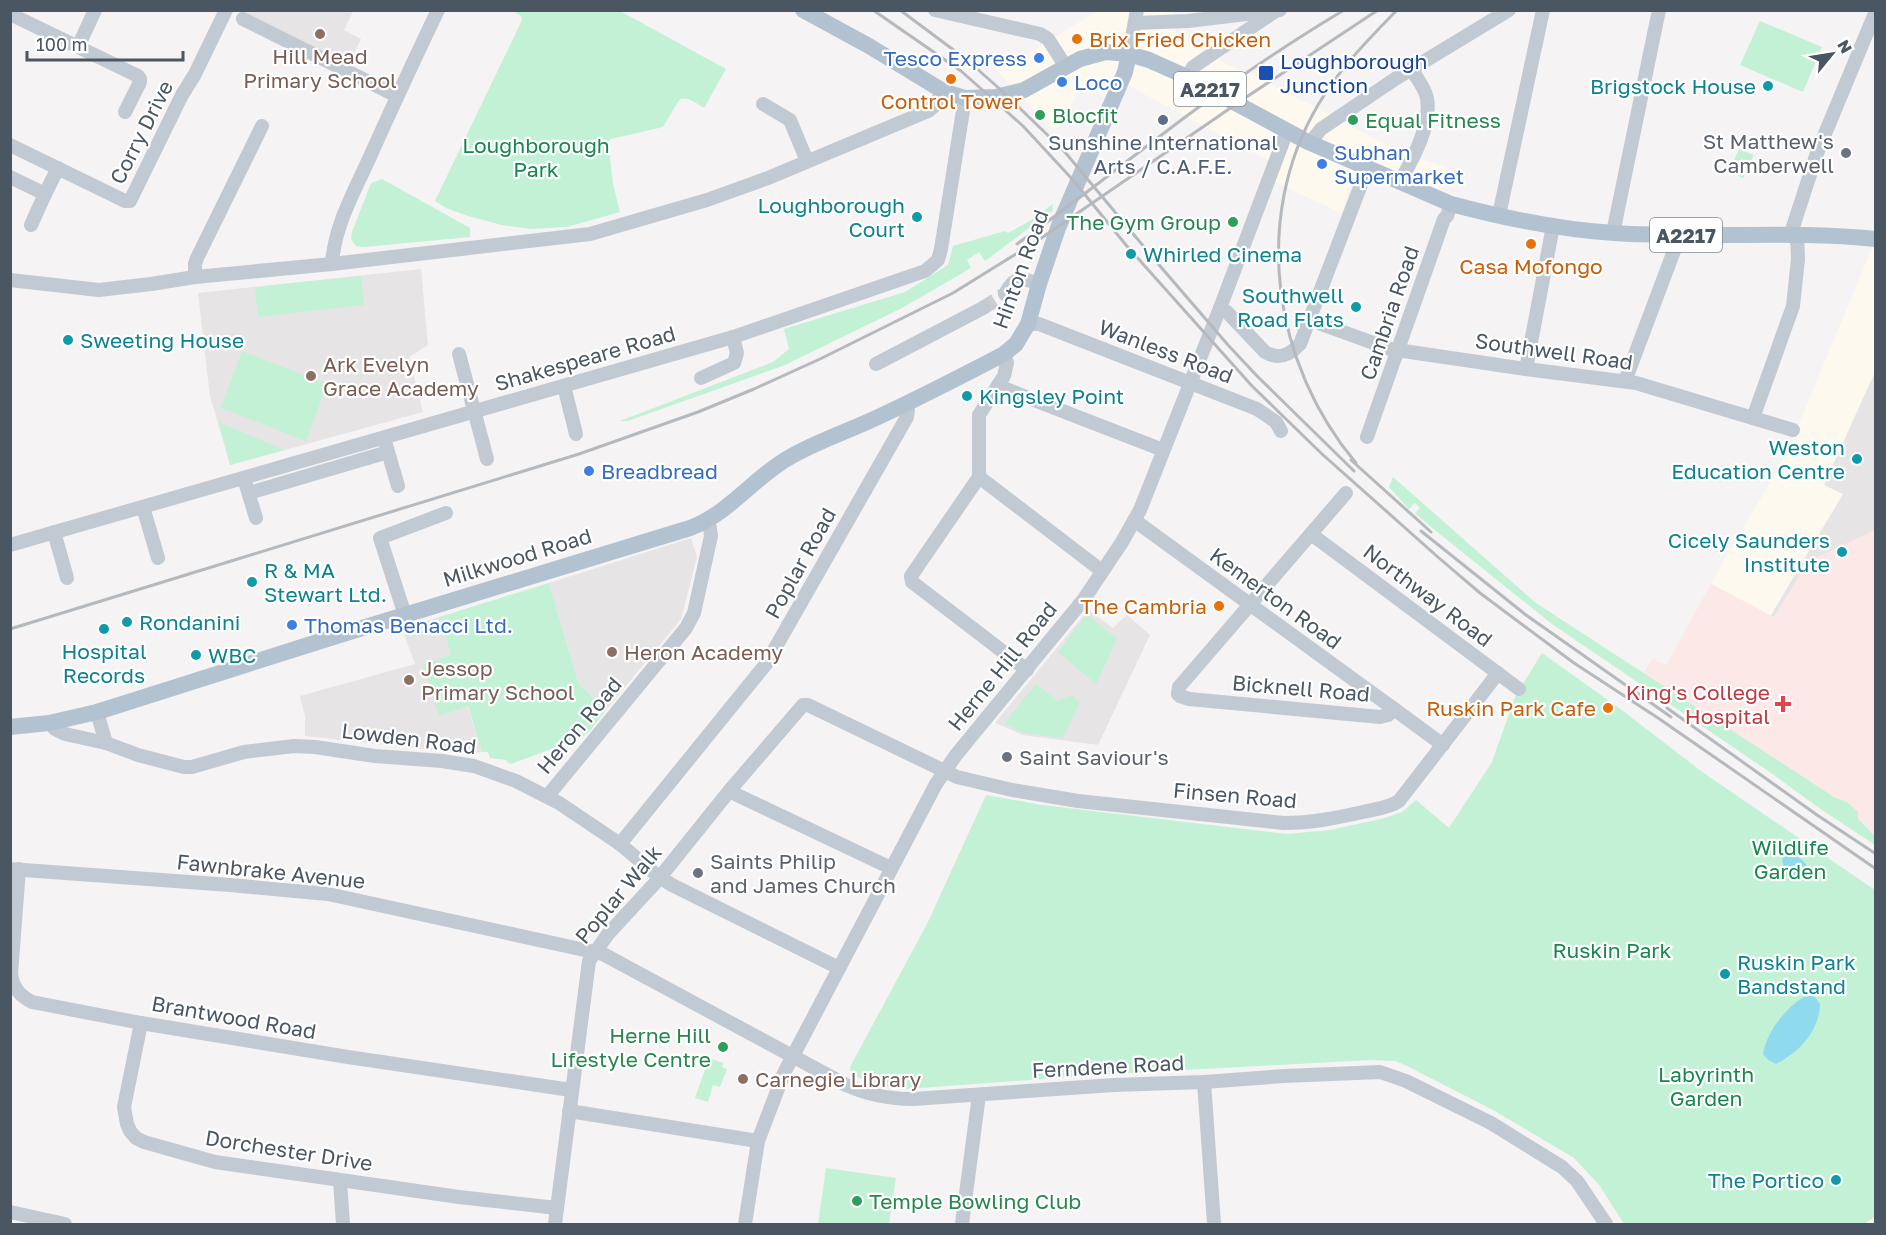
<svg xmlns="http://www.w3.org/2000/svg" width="1886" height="1235" font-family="'Golos Text',sans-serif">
<rect width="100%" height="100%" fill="#f5f3f3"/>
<g fill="#fdf9ef">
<path d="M1097 11H1174L1176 35 1214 58 1269 83 1393 148 1419 159 1446 167 1440 190 1361 156 1341 213 1273 181 1271 162 1129 86 1103 96 1080 89 1058 127 1052 129 994 68 1003 66 1026 55Z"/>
<path d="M1875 241V372L1824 484 1844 494 1774 618 1711 584 1723 561 1776 473 1792 440Z"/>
</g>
<g fill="#e6e4e5">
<path d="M237 11H353L344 30 361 39 349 64Z"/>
<path d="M421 269 428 345 409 357 423 412 230 465 210 396 198 293Z"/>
<path d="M1875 372V817L1717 706 1843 494 1824 485Z"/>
<path d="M691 538 697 557 681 619 607 709 579 685 549 583Z"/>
<path d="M1088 610 1113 628 1127 615 1150 635 1098 745 1023 735 995 723Z"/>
<path d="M439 617 482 752 473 754 439 751 305 736V716L300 696 415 664 404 634 415 630 416 624Z"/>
</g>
<path fill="#fce8e6" d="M1875 530V836L1858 819 1847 802 1834 797 1643 674 1653 658 1659 663 1667 664 1711 584 1774 617 1809 561Z"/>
<g fill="#c3f1d5">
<path d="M513 11H620L726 69 704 108C697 104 687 95 679 100L663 127 611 139 608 142 613 184 620 212 567 227 530 229 502 225 468 216 446 208 435 201 522 20 521 16Z"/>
<path d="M1760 21 1822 47 1803 92 1740 65Z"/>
<path d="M1739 149 1754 155 1743 178 1729 171Z"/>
<path d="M382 179 470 228V237L364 247 356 246 351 239 352 232 371 183Z"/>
<path d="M1053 204 1052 211 985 261 979 252 967 260 971 268 902 308 785 365 628 421H620L773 362 789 349 784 329 905 292 948 265 953 246 1005 231 1008 233 1033 219Z"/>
<path d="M361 276 364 305 258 317 255 287Z"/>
<path d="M242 351 327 384 306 441 221 408Z"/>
<path d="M219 422 284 450 230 465Z"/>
<path d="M1393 477 1536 603 1834 797 1847 802 1858 812V819L1875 836V845L1819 808 1774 775 1552 624 1431 527 1415 513 1420 508 1415 503 1409 509 1389 487Z"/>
<path d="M549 583 579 685 607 709 589 732 581 738 511 764 508 763 506 760 490 758 488 752H482L468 706 439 716 423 665 451 655 439 617Z"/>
<path d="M1087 614 1117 639 1096 684 1058 652Z"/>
<path d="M1542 653 1619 708 1705 774 1875 890 1876 1216 1864 1224H1624L1600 1186 1574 1158 1493 1110 1405 1065 1395 1061 1370 1060 1110 1074 907 1089 886 1087 851 1075 850 1067 927 924 986 795 1042 805 1287 834 1330 830 1385 818 1402 812 1416 800 1449 828 1492 762 1515 697Z"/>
<path d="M1036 684 1058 701 1071 695 1080 702 1063 738 1024 733 1004 723Z"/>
<path d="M709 1058 723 1063 722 1067 727 1069 720 1087 713 1085 708 1102 695 1098Z"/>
<path d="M826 1168 896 1178 889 1224H818Z"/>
</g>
<g fill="#90daee">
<path d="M1791 853C1801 858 1806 863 1811 872L1808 877 1801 880 1784 867 1782 860 1784 855Z"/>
<path d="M1807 995 1814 996 1820 1004C1819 1032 1799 1052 1776 1064L1768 1060 1763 1054C1766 1032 1788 1005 1807 995Z"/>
</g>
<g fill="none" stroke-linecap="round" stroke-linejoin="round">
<path stroke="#caccce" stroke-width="14" stroke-dasharray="14 7" stroke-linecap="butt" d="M983 308 1005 294"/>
<g stroke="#c1cad2" stroke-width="14">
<path d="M935 10 1040 34 1048 39 1066 67"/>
<path d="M10 14 138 76 140 79V82L125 112"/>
<path d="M243 19 397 96"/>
<path d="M1135 23 1188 21 1280 10"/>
<path d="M78 47 95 10"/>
<path d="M1129 54 1137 10"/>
<path d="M1187 77 1193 67 1274 12"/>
<path d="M763 104 790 120 807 161"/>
<path d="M1310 143 1321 129 1395 79 1509 10"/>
<path d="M10 145 125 201H130L182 95 195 74 226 10"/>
<path d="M10 177 45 194 58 168"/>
<path d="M1400 182C1412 160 1432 125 1427 98 1425 88 1417 78 1411 69"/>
<path d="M1499 215 1543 10"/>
<path d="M31 225 45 194"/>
<path d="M1613 233 1659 10"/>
<path d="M1790 236 1817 153 1876 11"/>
<path d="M332 264C334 228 353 194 368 161 391 110 414 60 438 10"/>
<path d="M195 277V264L197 258 262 126"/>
<path d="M10 280 99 290 151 284 195 277 332 264 590 234 707 200 768 178 928 111 934 106 943 91"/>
<path d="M1005 294C1014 276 1021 277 1039 284"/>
<path d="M1220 308 1227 312 1265 352C1279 360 1290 355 1300 344L1367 169"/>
<path d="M1310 316 1321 324 1390 349 1526 369 1636 383 1793 430"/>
<path d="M1028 324H1039L1257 409 1276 422 1281 431"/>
<path d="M459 354 487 459"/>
<path d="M1004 354 1007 363 1004 376 979 415V477L911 576 912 582 1027 670"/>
<path d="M876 364 983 308"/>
<path d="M1526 369 1553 226"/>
<path d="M701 378 734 363 737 353 733 337"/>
<path d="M1625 381 1680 235"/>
<path d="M564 386 576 434"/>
<path d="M998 386 1163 450"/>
<path d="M1753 418 1793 306 1798 259 1797 235"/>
<path d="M1367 437 1444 219 1447 216 1451 204"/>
<path d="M386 445 398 486"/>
<path d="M979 477 1102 571"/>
<path d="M246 485 256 518"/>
<path d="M249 493 388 452"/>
<path d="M1346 493 1179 687 1178 694 1180 696 1189 699 1380 717 1388 715 1394 709 1443 745"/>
<path d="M143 507 158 558"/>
<path d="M1134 520 1394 709"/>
<path d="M54 532 67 578"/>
<path d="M1311 534 1519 689"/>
<path d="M10 545 733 337 925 271 938 260 941 249 965 98"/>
<path d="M405 615 380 538 446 513"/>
<path d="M97 712 106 743"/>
<path d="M49 723 55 729 65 734 106 743 138 755 184 767H192L244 752 294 746 315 747 375 756 442 761 474 766 516 781 559 803 620 844 659 877 672 885 839 968"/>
<path d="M730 790 737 795 891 868"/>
<path d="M549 797 550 793 686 628 694 613 711 536 710 528 706 520"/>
<path d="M620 844 766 664 907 417 908 410 906 404"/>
<path d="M10 869 230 885 328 894 603 954 846 1085C868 1095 889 1099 913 1099L1114 1085 1204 1082 1284 1076 1380 1072 1406 1081 1491 1123 1562 1167 1577 1181 1606 1224"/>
<path d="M19 869 11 974C13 988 20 996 32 1002L141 1023 348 1057 571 1090"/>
<path d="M141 1023 124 1107 127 1124 130 1131 136 1138 144 1142 215 1162 459 1197 557 1208"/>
<path d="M1204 1082 1214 1224"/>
<path d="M569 1111 758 1141"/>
<path d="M340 1181 343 1224"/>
<path d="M10 1212 65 1224"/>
<path d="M555 1224 589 961 608 934 657 881 730 790 803 705H808L957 777 1012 790 1078 801 1284 823C1311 823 1336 818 1363 812 1375 809 1389 808 1399 801L1498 673"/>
<path d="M745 1224 758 1141 784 1073 936 784 956 755 1084 599 1122 542 1140 510 1220 308 1287 131"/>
<path d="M962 1224 979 1095"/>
</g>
<g stroke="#b3c2d1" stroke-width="16">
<path d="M803 10 869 46 943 91 965 98 996 97 1024 90 1080 59 1106 52 1129 54 1149 60 1187 77 1308 142 1451 204C1504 218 1560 230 1614 233 1701 239 1789 230 1876 239"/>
<path d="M10 727 49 723 97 712 346 633 690 528C730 513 754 477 790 457 814 443 840 434 865 423 912 402 958 378 1004 354L1016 344 1028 324 1039 284 1058 228 1125 72 1129 54"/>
</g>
<g stroke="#b5b8bd" stroke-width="3">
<path d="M873 10 961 71 1023 126 1073 180 1126 245 1252 386 1322 454 1439 558 1480 593 1574 663 1658 718 1876 869"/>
<path d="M900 10 967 60 1001 90 1064 151 1160 266 1228 345 1258 377 1354 471"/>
<path d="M1017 244C1080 199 1140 150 1203 104 1248 70 1296 39 1344 10"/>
<path d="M1351 460 1431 532"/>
<path d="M1356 463C1273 364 1251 219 1318 105 1339 69 1368 40 1397 10"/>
<path d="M1421 531 1526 615 1671 717"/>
<path d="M10 629 579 454 698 412 754 389 820 359 953 293 1040 239 1245 98 1378 10"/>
<path d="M1667 708 1817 815 1876 854"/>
</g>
</g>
<g fill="#8d6e63" stroke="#fff" stroke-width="2">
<circle cx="320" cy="34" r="6"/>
<circle cx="311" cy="376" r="6"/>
<circle cx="612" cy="652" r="6"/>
<circle cx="409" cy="680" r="6"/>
<circle cx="743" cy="1079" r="6"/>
</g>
<g fill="#e8710a" stroke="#fff" stroke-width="2">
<circle cx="1077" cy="39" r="6"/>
<circle cx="951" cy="79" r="6"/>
<circle cx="1531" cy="244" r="6"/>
<circle cx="1219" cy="606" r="6"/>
<circle cx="1608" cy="708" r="6"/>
</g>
<g fill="#3f7fe0" stroke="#fff" stroke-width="2">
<circle cx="1039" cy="58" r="6"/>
<circle cx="1062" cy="82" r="6"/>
<circle cx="1322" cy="164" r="6"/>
<circle cx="589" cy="471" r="6"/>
<circle cx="292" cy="625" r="6"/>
</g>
<rect fill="#1a4fb4" stroke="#fff" stroke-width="2" x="1258" y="65" width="16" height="16" rx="3"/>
<g fill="#0f9aa8" stroke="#fff" stroke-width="2">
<circle cx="1768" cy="86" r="6"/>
<circle cx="917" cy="217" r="6"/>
<circle cx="1131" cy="254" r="6"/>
<circle cx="1356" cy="307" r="6"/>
<circle cx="68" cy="340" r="6"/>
<circle cx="967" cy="396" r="6"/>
<circle cx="1857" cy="459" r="6"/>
<circle cx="1842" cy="552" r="6"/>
<circle cx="252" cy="582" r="6"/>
<circle cx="127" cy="622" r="6"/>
<circle cx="104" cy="629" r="6"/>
<circle cx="196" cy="655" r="6"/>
<circle cx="1725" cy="974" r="6"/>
<circle cx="1836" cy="1180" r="6"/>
</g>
<g fill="#2e9e5b" stroke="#fff" stroke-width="2">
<circle cx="1040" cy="115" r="6"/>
<circle cx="1353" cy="120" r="6"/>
<circle cx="1233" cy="222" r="6"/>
<circle cx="723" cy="1047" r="6"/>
<circle cx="857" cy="1201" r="6"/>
</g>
<circle fill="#5c6f8a" stroke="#fff" stroke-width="2" cx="1163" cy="120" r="6"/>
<g fill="#6b7280" stroke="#fff" stroke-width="2">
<circle cx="1846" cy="153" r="6"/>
<circle cx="1007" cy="757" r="6"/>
<circle cx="698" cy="873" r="6"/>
</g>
<path fill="#e0444e" stroke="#fff" stroke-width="2" d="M1780 695h6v6h6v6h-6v6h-6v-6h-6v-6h6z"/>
<g text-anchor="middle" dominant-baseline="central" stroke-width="4.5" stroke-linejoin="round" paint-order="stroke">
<g fill="#fff" stroke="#808990" stroke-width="1.5">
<rect x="1174" y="72" width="72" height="34" rx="4.5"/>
<rect x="1650" y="218" width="72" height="34" rx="4.5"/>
</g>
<g font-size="20" font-weight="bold" fill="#4a5661">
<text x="1210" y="89">A2217</text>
<text x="1686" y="235">A2217</text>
</g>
<g font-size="21" fill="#c56008" stroke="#fff">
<text x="1089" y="39" text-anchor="start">Brix Fried Chicken</text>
<text x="951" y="101">Control Tower</text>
<text x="1531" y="266">Casa Mofongo</text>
<text x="1207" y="606" text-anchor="end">The Cambria</text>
<text x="1596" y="708" text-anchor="end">Ruskin Park Cafe</text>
</g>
<g font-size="21" fill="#785e54" stroke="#fff" text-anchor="start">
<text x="320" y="56" text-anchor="middle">Hill Mead<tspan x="320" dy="24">Primary School</tspan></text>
<text x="323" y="364">Ark Evelyn<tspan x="323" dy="24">Grace Academy</tspan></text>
<text x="624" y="652">Heron Academy</text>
<text x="421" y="668">Jessop<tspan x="421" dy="24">Primary School</tspan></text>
<text x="755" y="1079">Carnegie Library</text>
</g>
<g font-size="21" fill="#366cbe" stroke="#fff" text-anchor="start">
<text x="1027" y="58" text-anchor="end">Tesco Express</text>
<text x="1074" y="82">Loco</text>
<text x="1334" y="152">Subhan<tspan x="1334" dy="24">Supermarket</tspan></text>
<text x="601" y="471">Breadbread</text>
<text x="304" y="625">Thomas Benacci Ltd.</text>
</g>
<g font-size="21" fill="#164399" stroke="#fff" text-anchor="start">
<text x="1280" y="61">Loughborough<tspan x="1280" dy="24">Junction</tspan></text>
</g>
<g font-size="21" fill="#0d838f" stroke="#fff" text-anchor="start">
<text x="1756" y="86" text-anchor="end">Brigstock House</text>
<text x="905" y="205" text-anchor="end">Loughborough<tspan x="905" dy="24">Court</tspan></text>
<text x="1143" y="254">Whirled Cinema</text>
<text x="1344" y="295" text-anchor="end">Southwell<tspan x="1344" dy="24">Road Flats</tspan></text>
<text x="80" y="340">Sweeting House</text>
<text x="979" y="396">Kingsley Point</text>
<text x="1845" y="447" text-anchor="end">Weston<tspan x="1845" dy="24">Education Centre</tspan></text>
<text x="1830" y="540" text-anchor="end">Cicely Saunders<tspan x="1830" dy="24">Institute</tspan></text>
<text x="264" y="570">R &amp; MA<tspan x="264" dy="24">Stewart Ltd.</tspan></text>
<text x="139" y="622">Rondanini</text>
<text x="104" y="651" text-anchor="middle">Hospital<tspan x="104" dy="24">Records</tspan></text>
<text x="208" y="655">WBC</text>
<text x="1737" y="962">Ruskin Park<tspan x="1737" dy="24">Bandstand</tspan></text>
<text x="1824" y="1180" text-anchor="end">The Portico</text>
</g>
<g font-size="21" fill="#27864d" stroke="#fff" text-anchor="start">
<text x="1052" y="115">Blocfit</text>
<text x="1365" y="120">Equal Fitness</text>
<text x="1221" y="222" text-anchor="end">The Gym Group</text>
<text x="711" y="1035" text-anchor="end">Herne Hill<tspan x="711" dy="24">Lifestyle Centre</tspan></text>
<text x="869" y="1201">Temple Bowling Club</text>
</g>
<g font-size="21" fill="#4a5661" stroke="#fff">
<text transform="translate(141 132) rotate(-63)">Corry Drive</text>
<text transform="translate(1020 269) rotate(-70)">Hinton Road</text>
<text transform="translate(1389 313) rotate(-71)">Cambria Road</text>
<text transform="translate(1166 351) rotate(21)">Wanless Road</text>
<text transform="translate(1554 351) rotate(8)">Southwell Road</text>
<text transform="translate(585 358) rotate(-16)">Shakespeare Road</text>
<text transform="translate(517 557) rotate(-17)">Milkwood Road</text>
<text transform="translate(800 563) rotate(-61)">Poplar Road</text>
<text transform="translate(1428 595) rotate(37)">Northway Road</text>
<text transform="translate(1276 598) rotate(36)">Kemerton Road</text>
<text transform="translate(1002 666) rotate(-51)">Herne Hill Road</text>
<text transform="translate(1301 688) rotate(5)">Bicknell Road</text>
<text transform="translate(579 725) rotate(-50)">Heron Road</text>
<text transform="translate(409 738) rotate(7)">Lowden Road</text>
<text transform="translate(1235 795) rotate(5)">Finsen Road</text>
<text transform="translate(271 871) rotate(6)">Fawnbrake Avenue</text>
<text transform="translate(618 894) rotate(-50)">Poplar Walk</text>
<text transform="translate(234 1017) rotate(10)">Brantwood Road</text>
<text transform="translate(1108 1066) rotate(-3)">Ferndene Road</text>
<text transform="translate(289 1150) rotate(9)">Dorchester Drive</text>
</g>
<g font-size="21" fill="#5b616d" stroke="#fff" text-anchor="start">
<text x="1834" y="141" text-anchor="end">St Matthew's<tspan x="1834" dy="24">Camberwell</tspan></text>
<text x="1019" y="757">Saint Saviour's</text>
<text x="710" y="861">Saints Philip<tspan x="710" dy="24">and James Church</tspan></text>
</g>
<g font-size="21" fill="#4e5e75" stroke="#fff">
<text x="1163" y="142">Sunshine International<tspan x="1163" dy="24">Arts / C.A.F.E.</tspan></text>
</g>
<g font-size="21" fill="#17864f" stroke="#fff">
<text x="536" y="145">Loughborough<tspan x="536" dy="24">Park</tspan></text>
<text x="1790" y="847">Wildlife<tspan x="1790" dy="24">Garden</tspan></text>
<text x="1612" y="950">Ruskin Park</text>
<text x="1706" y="1074">Labyrinth<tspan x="1706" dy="24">Garden</tspan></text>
</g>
<g font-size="21" fill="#be3a42" stroke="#fff" text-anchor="end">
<text x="1770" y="692">King's College<tspan x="1770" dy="24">Hospital</tspan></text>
</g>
</g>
<rect width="1886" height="1235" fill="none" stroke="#4a5661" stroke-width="24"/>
<g transform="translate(1832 54) rotate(60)" stroke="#ffffff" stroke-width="4.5" paint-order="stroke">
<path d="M0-4.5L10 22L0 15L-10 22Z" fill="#4a5661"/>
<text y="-9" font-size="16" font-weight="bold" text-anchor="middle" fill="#4a5661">N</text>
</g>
<path d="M27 51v9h156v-9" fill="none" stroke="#4a5661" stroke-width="3"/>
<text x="36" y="51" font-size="18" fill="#4a5661" stroke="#ffffff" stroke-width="4.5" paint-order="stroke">100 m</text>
</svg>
